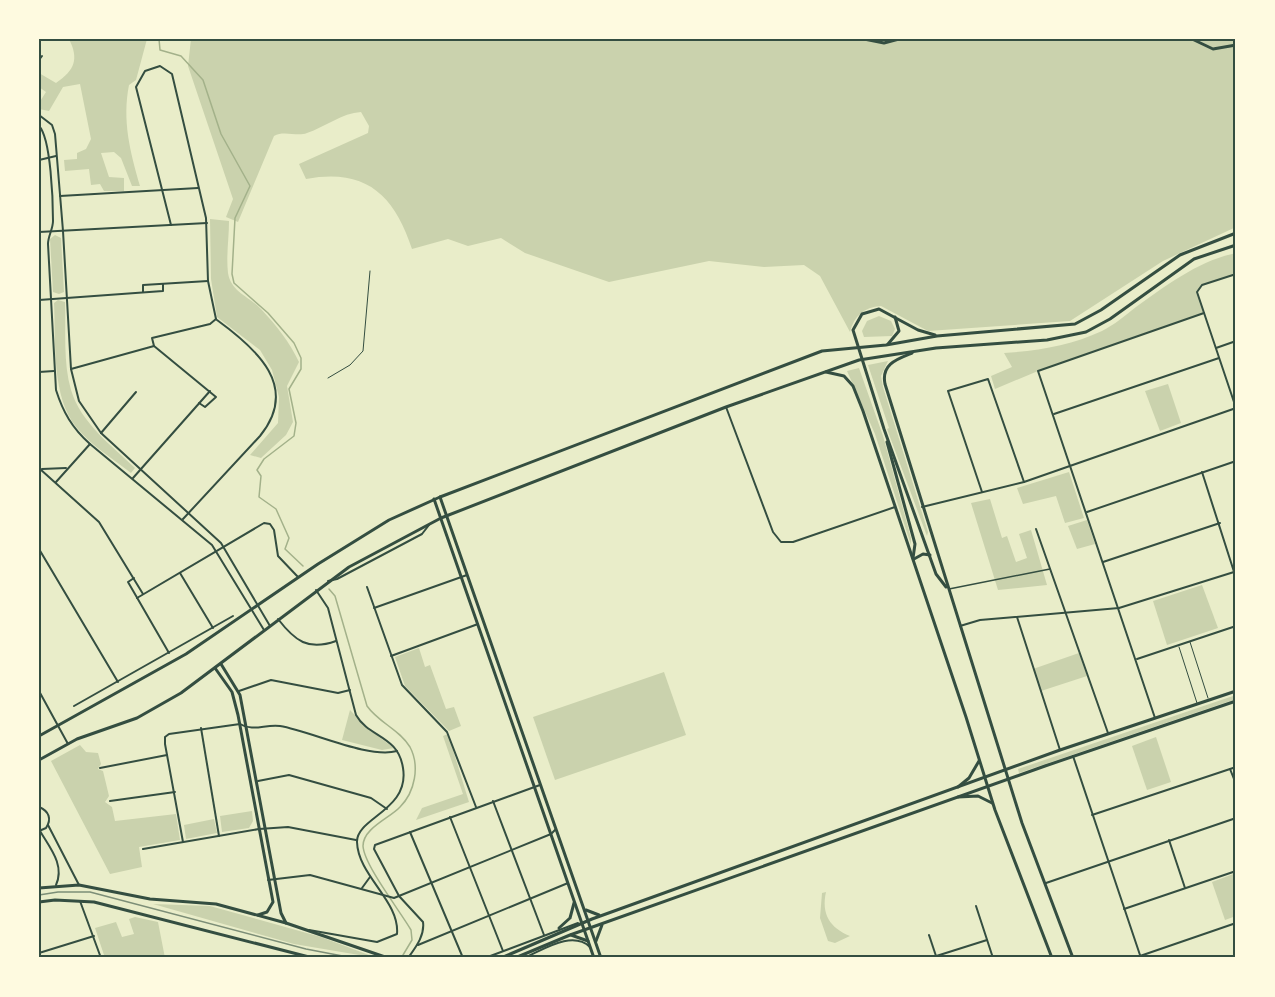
<svg xmlns="http://www.w3.org/2000/svg" width="1275" height="997" font-family="'Asap Condensed',sans-serif">
<rect width="100%" height="100%" fill="#e9edc9"/>
<g fill="#cad2ad">
<path d="M69 39H147L136 80 129 85C122 120 130 152 140 186H132L121 158 114 152 101 153 109 177 124 178V191H104L100 184 91 185 89 169 65 171 64 160 77 159V153L86 149 91 139 80 84 63 87 49 111 39 109V103L46 92 39 87V73L56 83C75 70 79 59 69 39Z"/>
<path d="M191 39H1236V227L1163 261 1070 321 928 331 881 306C864 307 854 316 850 332L820 276 804 265 764 267 709 261 609 282 525 253 501 238 468 246 448 239 412 249C394 194 365 168 306 179L299 164 368 133 369 126 361 112C342 113 325 127 307 133 297 137 284 130 274 136L238 222 226 217 233 199 188 66Z"/>
<path d="M210 219 229 221C229 238 226 256 228 273 231 292 250 297 261 309 277 326 290 343 299 362L287 386 293 422 286 435 261 458 250 455 278 423 279 397 272 370 260 350 217 317 211 279Z"/>
<path d="M55 235 61 238 64 292 59 294 53 292 50 239Z"/>
<path d="M1236 253V274L1202 285 1197 292 1204 313 1038 371 995 389 991 376 1012 367 1004 353C1038 351 1072 345 1102 331 1114 325 1126 315 1136 307 1167 285 1198 261 1236 253Z"/>
<path d="M58 300 65 302C66 330 63 363 71 390 81 423 111 445 135 468L131 473C113 459 92 446 77 428 51 397 56 342 54 303Z"/>
<path d="M879 316 891 321 895 329 892 336 864 337 862 331 867 321Z"/>
<path d="M888 361 881 376 883 387 928 532 927 536 887 429 889 428 868 365Z"/>
<path d="M859 368 883 436 911 538V545L875 434 847 371Z"/>
<path d="M1168 384 1181 423 1160 431 1145 391Z"/>
<path d="M1069 472 1084 518 1065 523 1056 496 1023 504 1017 488Z"/>
<path d="M990 499 1002 538 1007 536 1016 562 1027 558 1019 534 1031 530 1047 585 998 590 971 503Z"/>
<path d="M1087 520 1095 544 1077 549 1068 526Z"/>
<path d="M1202 585 1218 628 1167 645 1153 601Z"/>
<path d="M419 648 425 667 430 665 446 709 454 707 461 726 449 731 405 686 395 657Z"/>
<path d="M1079 653 1087 676 1041 691 1033 669Z"/>
<path d="M664 672 686 735 555 780 533 717Z"/>
<path d="M1236 695V699L1019 773 1018 769Z"/>
<path d="M350 710 367 728 394 748 382 750 342 740Z"/>
<path d="M448 734 469 802 416 820 422 808 463 794 443 736Z"/>
<path d="M1156 737 1171 782 1147 790 1132 746Z"/>
<path d="M80 745 86 752 98 753 101 764 98 769 103 771 109 796 105 802 112 807 115 821 176 814 180 840 139 847 142 867 110 874 51 761Z"/>
<path d="M252 811 253 821 249 828 222 832 220 816Z"/>
<path d="M214 819 217 833 186 839 184 825Z"/>
<path d="M1236 873V916L1225 920 1212 882Z"/>
<path d="M826 892C821 914 830 928 850 936L835 943 828 941 820 918 822 893Z"/>
<path d="M153 904 210 906 321 937 377 958 294 944Z"/>
<path d="M135 917 158 922 165 958H105L95 928 116 922 122 937 134 934 129 919Z"/>
</g>
<g fill="none" stroke-linecap="round" stroke-linejoin="round">
<g stroke="#a3b18a" stroke-width="1.5">
<path d="M159 39 160 50 181 56 203 80 221 134 250 186 235 218 232 274 234 283 268 313 294 343 301 358V369L289 389 296 423 294 436 264 459 257 470 261 476 259 497 276 509 289 538 285 549 303 566"/>
<path d="M329 589 335 596 367 706C379 723 399 729 410 747 420 766 415 792 400 807 390 818 363 828 363 846 364 865 400 911 411 930L412 940 403 955"/>
</g>
<g stroke="#344e41" stroke-width="1">
<path d="M328 378 350 365 363 351 370 271"/>
<path d="M1190 642 1208 698"/>
<path d="M1179 647 1197 703"/>
</g>
<path stroke="#344e41" stroke-width="1.5" d="M949 589 1050 569"/>
<g stroke="#344e41" stroke-width="2">
<path d="M39 60 42 56"/>
<path d="M39 115 52 125 55 134 63 231 71 369 79 401 101 433 221 543 270 626"/>
<path d="M39 126C51 138 53 202 53 221 53 229 48 236 48 244L56 390C63 412 72 428 90 444L212 545 264 630"/>
<path d="M39 160 56 156"/>
<path d="M60 196 198 188"/>
<path d="M171 225 136 87 145 71 160 66 172 74 206 218 208 281 216 319"/>
<path d="M39 232 207 223"/>
<path d="M1236 274 1202 285 1197 292 1236 408"/>
<path d="M143 292V285L208 281"/>
<path d="M39 300 163 291V284"/>
<path d="M1216 348 1236 341"/>
<path d="M71 369 154 346"/>
<path d="M39 372 54 371"/>
<path d="M199 403 205 407 216 397 154 346 152 338 210 324 216 319"/>
<path d="M726 407 773 532 781 542H793L895 507"/>
<path d="M1054 414 1219 358"/>
<path d="M101 433 136 392"/>
<path d="M40 469 99 522 143 594"/>
<path d="M42 469 66 468"/>
<path d="M1202 472 1236 578"/>
<path d="M133 478 210 391"/>
<path d="M56 482 90 444"/>
<path d="M982 492 948 391 988 379 1024 482"/>
<path d="M922 507 1024 482 1236 408"/>
<path d="M1087 512 1236 461"/>
<path d="M183 519 260 436C300 387 257 349 217 320"/>
<path d="M1036 529 1108 733"/>
<path d="M39 549 118 682"/>
<path d="M1103 562 1220 523"/>
<path d="M180 573 213 628"/>
<path d="M134 578 128 582 169 653"/>
<path d="M328 581 337 579 422 534 429 525"/>
<path d="M367 587 402 685 447 732 476 807"/>
<path d="M137 598 264 523 270 524 274 530 278 556 298 577"/>
<path d="M374 608 467 575"/>
<path d="M1017 617 1060 750"/>
<path d="M278 619C295 641 308 651 336 641"/>
<path d="M960 626 980 620 1119 608 1234 572"/>
<path d="M391 656 478 624"/>
<path d="M1137 659 1236 626"/>
<path d="M39 691 68 744"/>
<path d="M239 691 271 680 338 693 350 690"/>
<path d="M74 706 233 616"/>
<path d="M1155 718 1038 371 1204 313"/>
<path d="M201 728 219 836"/>
<path d="M1073 756 1141 958"/>
<path d="M100 768 167 755"/>
<path d="M1230 769 1236 784"/>
<path d="M258 781 289 775 371 798 387 809"/>
<path d="M110 801 175 792"/>
<path d="M493 801 544 935"/>
<path d="M39 807C49 811 52 819 46 828L39 831"/>
<path d="M1092 815 1236 767"/>
<path d="M450 817 503 951"/>
<path d="M48 825 79 885"/>
<path d="M40 831C50 848 65 865 56 885"/>
<path d="M410 832 463 958"/>
<path d="M1169 840 1185 888"/>
<path d="M183 842 165 744V737L169 734 240 724C253 732 265 724 280 726 311 731 368 759 397 751"/>
<path d="M143 849 259 829 288 827 356 840"/>
<path d="M268 880 310 875 394 898 551 834 556 829"/>
<path d="M1046 883 1236 818"/>
<path d="M362 888 370 877"/>
<path d="M80 901 101 958"/>
<path d="M976 906 993 958"/>
<path d="M1124 909 1236 871"/>
<path d="M309 930 377 942 397 934C400 901 358 876 357 842 356 818 410 810 403 768 398 735 369 738 356 715L328 608 316 590"/>
<path d="M929 935 936 956"/>
<path d="M418 945 568 883"/>
<path d="M39 953 94 936"/>
<path d="M874 956 875 958"/>
<path d="M1140 956 1236 923"/>
<path d="M408 958C415 948 425 936 423 922L399 896 374 849 375 845 540 785"/>
<path d="M485 958 578 923"/>
<path d="M524 958C543 950 572 930 590 947"/>
<path d="M930 958 987 940"/>
</g>
<g stroke="#344e41" stroke-width="3">
<path d="M221 664 240 695 281 913 286 923"/>
<path d="M215 668 232 692 238 715 273 902 267 912 258 915"/>
</g>
<g stroke="#344e41" stroke-width="3">
<path d="M440 497 601 958"/>
<path d="M434 499 594 958"/>
<path d="M586 910 599 915"/>
<path d="M559 928 570 918 574 903"/>
<path d="M571 935 588 941"/>
<path d="M596 941 602 925"/>
<path d="M501 958 592 919 1060 750 1236 691"/>
<path d="M515 958 570 935 1045 766 1236 701"/>
</g>
<g stroke="#344e41" stroke-width="3">
<path d="M864 39 884 43 899 39"/>
<path d="M1192 39 1213 49 1236 45"/>
<path d="M935 335 918 330 879 309 862 314 853 330 884 429 936 574 946 587"/>
<path d="M888 344 899 331 895 317"/>
<path d="M912 353C897 359 881 364 885 384L1022 823 1073 958"/>
<path d="M826 372 844 376 853 386 863 411 966 717 995 810 1052 958"/>
<path d="M887 442 915 544 913 558"/>
<path d="M914 559 923 554 930 555"/>
<path d="M39 736 186 654 318 564 389 520 440 497 822 351 886 345 937 336 1075 324 1101 310 1180 255 1236 233"/>
<path d="M39 760 77 739 137 718 181 693 349 567 441 518 726 407 859 360 936 348 1047 340 1086 332 1110 319 1194 259 1236 245"/>
<path d="M958 787 969 778 979 761"/>
<path d="M958 797 978 796 992 803"/>
<path d="M39 888 79 885 150 899 216 904 286 923 388 958"/>
<path d="M39 902 55 900 94 902 313 958"/>
</g>
<path stroke="#7c8e77" stroke-width="1.5" d="M39 895 58 892H90L306 949 353 958"/>
</g>
<rect width="1275" height="997" fill="none" stroke="#fefae0" stroke-width="81"/>
<rect x="40" y="40" width="1194" height="916" fill="none" stroke="#344e41" stroke-width="2"/>
</svg>
